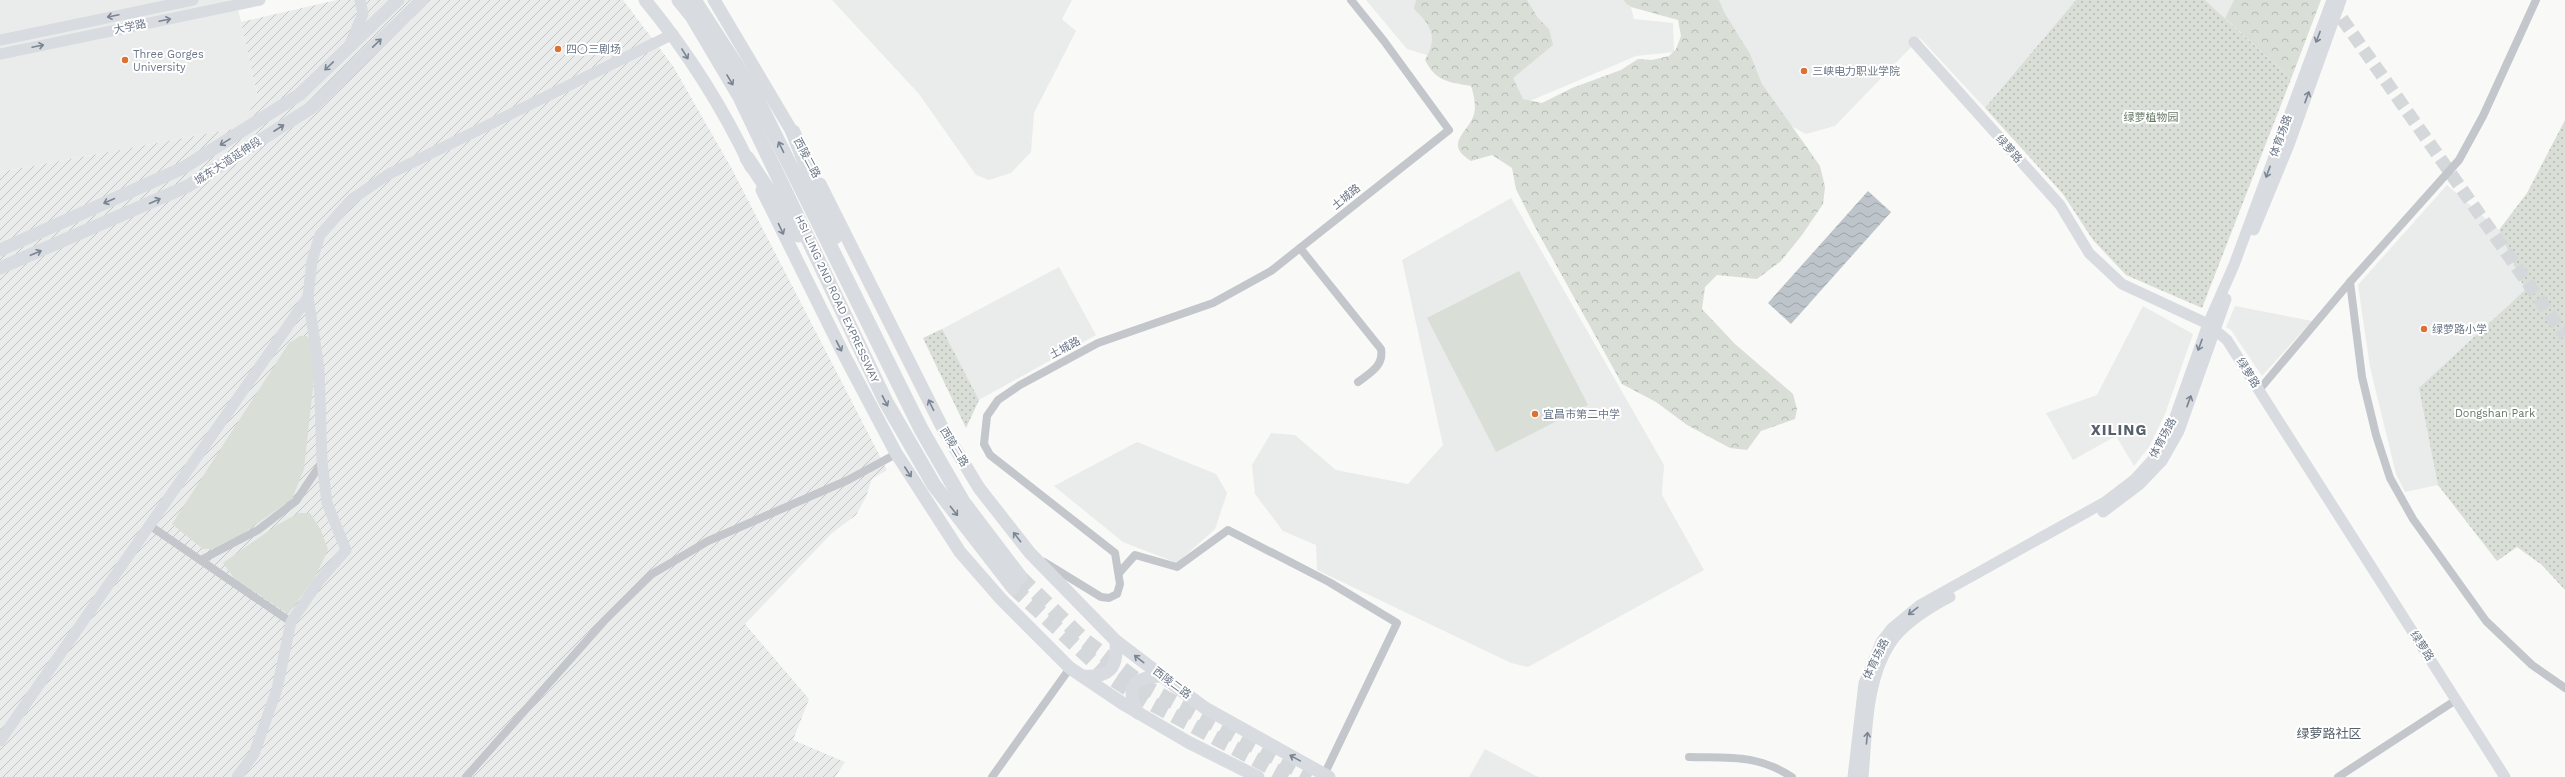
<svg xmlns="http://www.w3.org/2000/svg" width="2565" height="777" font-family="'Work Sans','Noto Sans SC',sans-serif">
<defs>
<pattern id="industrial-furrows" width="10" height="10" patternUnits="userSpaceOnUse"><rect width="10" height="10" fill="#eaebeb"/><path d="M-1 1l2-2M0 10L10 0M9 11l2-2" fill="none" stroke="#c2c3c4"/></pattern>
<pattern id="forest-crowns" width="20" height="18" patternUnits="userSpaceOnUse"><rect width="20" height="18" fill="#d9ded7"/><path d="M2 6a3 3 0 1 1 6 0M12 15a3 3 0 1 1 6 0" fill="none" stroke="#b4b9b4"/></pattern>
<pattern id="park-dots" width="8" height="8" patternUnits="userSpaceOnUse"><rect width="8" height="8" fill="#d9ded7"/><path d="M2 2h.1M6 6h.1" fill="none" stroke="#b4b9b4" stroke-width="1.8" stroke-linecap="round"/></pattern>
<pattern id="water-waves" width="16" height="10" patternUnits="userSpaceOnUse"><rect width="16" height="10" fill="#bdc5cb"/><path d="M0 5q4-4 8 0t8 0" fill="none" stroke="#9ea5aa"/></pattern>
</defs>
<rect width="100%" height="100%" fill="#f9f9f7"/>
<g fill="#eaebeb">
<path d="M0 0H236L258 98 238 128 0 172Z"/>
<path d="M832 0H1072L1062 19 1076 31 1034 113 1031 152 1011 173 989 180 976 175 919 94Z"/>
<path d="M1366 0H1629L1634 19 1673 23 1674 52 1636 56 1523 104 1496 76 1407 49Z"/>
<path d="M1711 0H2076L1985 108 1920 38 1835 126 1806 134 1724 91Z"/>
<path d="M2205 0H2234L2225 18Z"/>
<path d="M2447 185 2499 230 2525 290 2420 388 2438 485 2405 492 2396 474 2370 367 2358 285Z"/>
<path d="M1511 198 1664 465 1662 495 1704 570 1528 667 1511 663 1317 570 1316 545 1283 531 1255 494 1252 465 1271 433 1295 435 1336 470 1408 484 1443 445 1402 260Z"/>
<path d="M1059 267 1096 335 979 400 942 329Z"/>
<path d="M2143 306 2193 334 2165 414 2149 447 2134 466 2116 436 2073 460 2046 413 2097 395Z"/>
<path d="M2235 306 2312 321 2262 376 2231 330 2226 327Z"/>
<path d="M1137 442 1216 474 1227 493 1215 529 1177 563 1123 542 1054 486Z"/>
<path d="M1485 749 1538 777H1469Z"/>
</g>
<path fill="url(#industrial-furrows)" d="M337 0H623L673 66 733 171 887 470 872 479 866 497 856 515 832 533 745 624 809 699 793 740 845 762 835 777H0V172L238 128 258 98 241 22Z"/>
<g fill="#d9ded7">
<path d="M1519 271 1588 405 1496 452 1427 318Z"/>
<path d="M300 336H307L311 342 315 370 304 469 292 499 241 535 214 549H203L172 524 289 343Z"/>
<path d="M299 513H310L321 530 328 550 314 579 288 614 234 578 223 563 277 525Z"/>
</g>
<g fill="url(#forest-crowns)">
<path d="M1416 0H1527L1538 18 1549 29 1553 45 1513 78 1523 99 1542 103 1572 88 1621 70 1638 59 1652 60 1669 56 1676 49 1681 36 1678 20 1631 7 1623 0H1719L1724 12 1750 54 1762 84 1820 166 1825 187 1823 204 1802 235 1781 261 1757 279 1717 275 1705 287 1702 309 1735 344 1793 394 1797 409 1795 419 1761 431 1747 450 1730 448 1687 425 1656 402 1622 384 1535 227 1516 189 1512 168 1492 155 1471 161C1444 144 1466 134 1473 117 1477 108 1474 95 1471 86 1449 82 1436 82 1425 60 1438 37 1432 26 1414 9Z"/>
<path d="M2234 0H2321L2291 79 2225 18Z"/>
</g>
<g fill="url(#park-dots)">
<path d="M2076 0H2205L2291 79 2202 308 2126 275 2093 240 2063 194 1985 108Z"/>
<path d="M2565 120V590L2542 565 2517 547 2497 561 2438 485 2419 388 2525 290 2499 230 2527 193Z"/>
<path d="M942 329 979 400 966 428 923 338Z"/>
</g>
<path fill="url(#water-waves)" d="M1868 191 1891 212 1791 324 1768 303Z"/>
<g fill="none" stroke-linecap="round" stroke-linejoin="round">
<path stroke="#d5d8db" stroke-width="13" stroke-dasharray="13 6" stroke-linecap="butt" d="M2331 3 2565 336"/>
<g stroke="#d5d8db" stroke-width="15" stroke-dasharray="15 8" stroke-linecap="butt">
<path d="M1020 577 1083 639 1146 687 1311 777"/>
<path d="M1013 587 1111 678 1149 702 1288 777"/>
</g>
<g stroke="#c3c6ca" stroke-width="8">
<path d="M1300 248 1381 349C1384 366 1370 373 1358 382"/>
<path d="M2350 282 2362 377 2376 435 2390 478 2413 519 2486 621 2532 665 2565 688"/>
<path d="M2259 390 2350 282 2459 160 2483 116 2536 0"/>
<path d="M149 525 291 622"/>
<path d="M201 560 258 530 296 501 322 462"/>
<path d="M1044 562 1101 597 1109 598 1117 594 1120 584 1115 553 990 455 984 444 987 416 998 400 1020 385 1098 343 1213 303 1271 271 1449 130 1384 41 1351 0"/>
<path d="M1119 573 1135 555 1177 567 1228 530 1329 582 1397 623 1324 775"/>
<path d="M1689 757C1729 758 1757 754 1792 777"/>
<path d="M466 777 605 620 652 574 708 541 848 480 896 454"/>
<path d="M992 777 1070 668"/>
<path d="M2338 777 2456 700"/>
</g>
<g stroke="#d8dbdf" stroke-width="11">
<path d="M0 40 193 0"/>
<path d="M1914 42 2060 205 2089 253 2122 284 2208 324 2227 340 2505 777"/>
<path d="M350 44 363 14 360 0"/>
<path d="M0 54 260 0"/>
<path d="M2254 230 2289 145 2341 0"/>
<path d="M2103 512 2140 484 2162 461 2179 431 2226 299"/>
<path d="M0 741 308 297"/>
<path d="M237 777 254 754 277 689 291 622 319 581 346 550 327 503 322 462 319 368 308 297 312 261 320 235 352 199 389 174 673 34"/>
<path d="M1853 777 1864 683 1881 642 1892 628 1920 605 2105 502 2135 479 2156 456 2171 428 2208 324 2234 265 2332 0"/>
<path d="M1863 777C1867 734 1866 681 1890 644 1903 624 1929 608 1950 597"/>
</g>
<g stroke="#d8dbdf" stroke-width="13">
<path d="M645 0C687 51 723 108 751 167"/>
<path d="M714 0 797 140"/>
<path d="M820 184 941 425 979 488 1030 553 1116 641 1162 676 1205 708 1329 777"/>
<path d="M762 190 843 353 896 453 960 552 1001 599 1070 668 1125 705 1188 742 1258 777"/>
<path d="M0 250 183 168 299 95 398 0"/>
<path d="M0 268 188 186 311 108 422 0"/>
<path d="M1082 676C1110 678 1118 668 1116 641"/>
<path d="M1138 713C1125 687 1133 677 1162 676"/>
</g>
<g stroke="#d8dbdf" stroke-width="15">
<path d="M679 0 692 16 740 97 886 402 934 485 1013 587"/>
<path d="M694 0 753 91 921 429 963 502 1020 577"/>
<path d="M793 132 835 237"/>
<path d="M747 158 798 235"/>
</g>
</g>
<defs><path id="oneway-shaft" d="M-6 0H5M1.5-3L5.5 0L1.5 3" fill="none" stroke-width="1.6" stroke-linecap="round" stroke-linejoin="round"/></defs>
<g stroke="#7a8594">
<use href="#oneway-shaft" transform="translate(113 16) rotate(168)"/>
<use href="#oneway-shaft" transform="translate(165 20) rotate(-12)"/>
<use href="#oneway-shaft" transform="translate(2318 37) rotate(111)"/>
<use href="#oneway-shaft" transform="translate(377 43) rotate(-44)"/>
<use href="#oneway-shaft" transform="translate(38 46) rotate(-12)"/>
<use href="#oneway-shaft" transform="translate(685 54) rotate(58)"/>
<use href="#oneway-shaft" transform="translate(329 66) rotate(136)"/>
<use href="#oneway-shaft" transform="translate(730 80) rotate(59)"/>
<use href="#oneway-shaft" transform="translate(2307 97) rotate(-70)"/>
<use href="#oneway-shaft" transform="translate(279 128) rotate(-33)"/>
<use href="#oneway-shaft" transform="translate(225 142) rotate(148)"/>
<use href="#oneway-shaft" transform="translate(781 147) rotate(-116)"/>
<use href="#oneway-shaft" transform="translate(2268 172) rotate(110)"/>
<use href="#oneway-shaft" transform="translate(109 201) rotate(156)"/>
<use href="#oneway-shaft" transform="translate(155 201) rotate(-24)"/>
<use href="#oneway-shaft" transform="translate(781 229) rotate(65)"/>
<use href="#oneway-shaft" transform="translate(36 253) rotate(-23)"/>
<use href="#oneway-shaft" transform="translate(2200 345) rotate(110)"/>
<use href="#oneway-shaft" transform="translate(839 346) rotate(63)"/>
<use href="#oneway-shaft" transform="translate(885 401) rotate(63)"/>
<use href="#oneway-shaft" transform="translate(2189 401) rotate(-70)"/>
<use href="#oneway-shaft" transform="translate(931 405) rotate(-116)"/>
<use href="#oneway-shaft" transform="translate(908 472) rotate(57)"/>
<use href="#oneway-shaft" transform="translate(954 511) rotate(52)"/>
<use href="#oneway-shaft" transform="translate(1017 537) rotate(-128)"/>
<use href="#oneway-shaft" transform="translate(1913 611) rotate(142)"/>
<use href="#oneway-shaft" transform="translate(1139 659) rotate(-142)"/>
<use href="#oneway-shaft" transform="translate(1867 738) rotate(-84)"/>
<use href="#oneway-shaft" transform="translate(1295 758) rotate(-151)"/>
</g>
<g fill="#dc7135" stroke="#fff" stroke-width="1.5">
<circle cx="558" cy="49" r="4"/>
<circle cx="125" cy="60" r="4"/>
<circle cx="1804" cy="71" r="4"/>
<circle cx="2424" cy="329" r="4"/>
<circle cx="1535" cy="414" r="4"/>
</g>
<g text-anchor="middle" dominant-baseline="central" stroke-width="4" stroke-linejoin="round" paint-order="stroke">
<g font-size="11" fill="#6a7687" stroke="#fff">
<text transform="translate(130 27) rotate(-12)">大学路</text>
<text transform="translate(2281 136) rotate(-70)">体育场路</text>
<text transform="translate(2009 149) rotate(48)">绿萝路</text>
<text transform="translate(807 158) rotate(62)">西陵二路</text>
<text transform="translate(228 161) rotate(-33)">城东大道延伸段</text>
<text transform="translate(1346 197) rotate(-39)">土城路</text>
<text transform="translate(837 299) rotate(65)">HSI LING 2ND ROAD EXPRESSWAY</text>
<text transform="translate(1065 348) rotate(-28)">土城路</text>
<text transform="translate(2248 373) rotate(58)">绿萝路</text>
<text transform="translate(2163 438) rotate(-62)">体育场路</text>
<text transform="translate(954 447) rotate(59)">西陵二路</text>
<text transform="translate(2422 646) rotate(57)">绿萝路</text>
<text transform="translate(1876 659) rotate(-64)">体育场路</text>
<text transform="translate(1172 683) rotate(37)">西陵二路</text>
</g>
<g font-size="11" fill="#6a7687" stroke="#fff" text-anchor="start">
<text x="566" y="49">四〇三剧场</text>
<text x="133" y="54">Three Gorges<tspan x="133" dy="13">University</tspan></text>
<text x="1812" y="71">三峡电力职业学院</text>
<text x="2432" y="329">绿萝路小学</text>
<text x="1543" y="414">宜昌市第二中学</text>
</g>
<g font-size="11" fill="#667965" stroke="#fff">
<text x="2151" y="117">绿萝植物园</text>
<text x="2495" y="413">Dongshan Park</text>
</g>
<g font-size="13" fill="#57616c" stroke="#fff">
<text x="2329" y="733">绿萝路社区</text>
</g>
<g font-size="15" font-weight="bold" letter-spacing="1" fill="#57616c" stroke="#fff">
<text x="2119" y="430">XILING</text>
</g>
</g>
</svg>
